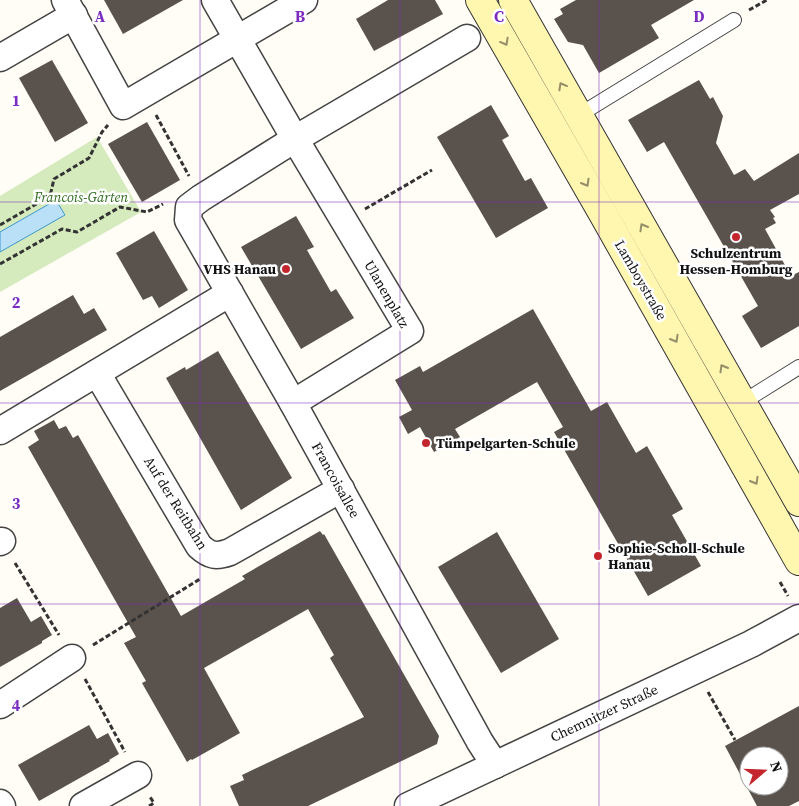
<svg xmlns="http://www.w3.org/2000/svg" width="799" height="806" font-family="'Source Serif 4',serif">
<rect width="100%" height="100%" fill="#fffdf5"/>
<path fill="#d5ebbd" d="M97 137 141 212 0 292V196Z"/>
<path fill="#b9e0f7" stroke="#3f96cf" d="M56 200 65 215 0 252V232Z"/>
<g fill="#5a524d" fill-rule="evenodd">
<path d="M104 0H183L123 34Z"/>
<path d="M388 0H435L443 14 374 51 356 19Z"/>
<path d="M576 0H694L651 25 659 38 599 73 583 45 568 42 554 19 563 14 560 9Z"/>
<path d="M52 60 88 123 55 142 19 78Z"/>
<path d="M699 80 710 99 713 97 723 116 716 143 734 175 745 169 754 181 799 153V194L770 210 775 217 773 218 776 223 765 229 791 276 799 272V326L761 348 742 316 758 306 664 142 647 152 628 120Z"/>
<path d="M491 105 509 136 502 140 525 181 531 178 548 208 496 238 437 137Z"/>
<path d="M147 122 180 180 142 202 108 144Z"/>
<path d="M296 216 314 247 307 250 331 292 336 289 354 318 301 349 241 247Z"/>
<path d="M154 231 188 290 159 308 152 296 143 300 116 253Z"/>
<path d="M73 295 84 314 94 308 107 330 0 391V337Z"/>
<path d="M533 309 591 411 607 402 636 453 647 446 683 509 672 515 701 566 648 596 554 432 563 427 537 382 455 429 460 437 434 452 420 427 408 434 399 417 412 410 395 380 420 366 423 372Z"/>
<path d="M218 351 292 478 241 510 166 378 185 367 186 370Z"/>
<path d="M54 420 59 429 66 426 73 438 78 435 181 616 245 579 242 576 320 531 323 535 324 534 439 736 437 744 308 806H239L230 786 244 780 242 775 364 717 330 658 334 655 308 609 204 668 240 733 192 760 191 759 187 762 142 683 146 681 124 643 136 637 28 447 39 440 34 431Z"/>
<path d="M497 532 559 639 501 673 438 567Z"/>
<path d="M17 598 31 622 41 616 52 635 42 641V643L0 667V608Z"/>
<path d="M799 706V801L789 806H757L725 746ZM749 756H779V786H749Z"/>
<path d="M89 725 97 739 108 733 119 754 109 760 110 761 39 801 18 765Z"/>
</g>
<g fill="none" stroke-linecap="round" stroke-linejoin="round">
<g stroke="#444" stroke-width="16">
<g id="lane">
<path d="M579 115 734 20"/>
<path d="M743 402 799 367"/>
</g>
</g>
<g stroke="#444" stroke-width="29">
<g id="street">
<path d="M65 0 123 106 304 0"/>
<path d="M215 0 295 139 410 331 293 403"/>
<path d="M467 38 295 139 201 198 189 207 188 220 293 403 480 742 495 765"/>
<path d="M0 58 74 15"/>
<path d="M97 373 199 546C210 556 216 557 230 552L341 489"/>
<path d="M0 431 230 293"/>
<path d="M0 542 2 541"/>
<path d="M0 705 72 658"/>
<path d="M0 803 2 806"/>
<path d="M83 806 138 775"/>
<path d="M408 806 751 644 799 618"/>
</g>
</g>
<g stroke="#333" stroke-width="30">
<g id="secondary">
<path d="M480 0 602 212 799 561"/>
<path d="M513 0 799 502"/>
</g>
</g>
<g stroke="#333" stroke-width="3" stroke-dasharray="5 2.5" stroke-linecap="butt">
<path d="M749 10 767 0"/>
<path d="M156 115 189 176"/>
<path d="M365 209 432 170"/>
<path d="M0 225 50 196 54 179 89 158 102 132 108 125"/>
<path d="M0 264 62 229 77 232 120 207 147 212 163 204"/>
<path d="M15 563 59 635"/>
<path d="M780 582 788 596"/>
<path d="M93 645 200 579"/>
<path d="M85 679 125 752"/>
<path d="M708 692 735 740"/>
<path d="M149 806 154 803 150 797"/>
</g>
<use href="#lane" stroke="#fff" stroke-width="14"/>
<use href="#street" stroke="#fff" stroke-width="26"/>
<use href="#secondary" stroke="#fff6b0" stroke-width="28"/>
</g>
<defs><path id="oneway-chevron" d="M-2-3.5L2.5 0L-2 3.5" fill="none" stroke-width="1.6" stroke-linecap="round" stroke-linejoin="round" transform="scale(1.25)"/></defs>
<g stroke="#948f68">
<use href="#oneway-chevron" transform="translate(505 42) rotate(61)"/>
<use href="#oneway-chevron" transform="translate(562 86) rotate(-119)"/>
<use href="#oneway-chevron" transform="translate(586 183) rotate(60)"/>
<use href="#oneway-chevron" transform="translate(643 227) rotate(-120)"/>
<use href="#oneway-chevron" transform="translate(675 339) rotate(60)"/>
<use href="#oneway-chevron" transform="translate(723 368) rotate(-120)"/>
<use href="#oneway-chevron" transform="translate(755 481) rotate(60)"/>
</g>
<path fill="none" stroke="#7b2cbf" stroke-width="1" stroke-opacity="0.55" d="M200 0V806M400 0V806M599 0V806M0 202H799M0 403H799M0 604H799"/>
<g fill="#c4262e" stroke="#fff" stroke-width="2">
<circle cx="736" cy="237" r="5"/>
<circle cx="286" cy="269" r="5"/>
<circle cx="426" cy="443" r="5"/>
<circle cx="598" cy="556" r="5"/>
</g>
<g text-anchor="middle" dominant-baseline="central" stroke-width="5" stroke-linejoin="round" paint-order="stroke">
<g font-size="14" font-style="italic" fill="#2f6b1f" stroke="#fff">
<text x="81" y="197">Francois-Gärten</text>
</g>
<g font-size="14" font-weight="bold" fill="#111" stroke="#fff" text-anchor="start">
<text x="736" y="253" text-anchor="middle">Schulzentrum<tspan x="736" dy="16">Hessen-Homburg</tspan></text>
<text x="276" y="269" text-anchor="end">VHS Hanau</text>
<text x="436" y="443">Tümpelgarten-Schule</text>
<text x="608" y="548">Sophie-Scholl-Schule<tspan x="608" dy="16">Hanau</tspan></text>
</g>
<g font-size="14" fill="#111" stroke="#fff">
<text transform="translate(641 280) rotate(60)">Lamboystraße</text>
<text transform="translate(387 294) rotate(60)">Ulanenplatz</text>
<text transform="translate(336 480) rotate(61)">Francoisallee</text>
<text transform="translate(176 503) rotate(58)">Auf der Reitbahn</text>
<text transform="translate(604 713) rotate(-25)">Chemnitzer Straße</text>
</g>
</g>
<g font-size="16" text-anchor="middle" font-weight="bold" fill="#7b2cbf" stroke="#fff" stroke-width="5" stroke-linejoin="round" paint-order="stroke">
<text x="100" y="22">A</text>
<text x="300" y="22">B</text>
<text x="499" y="22">C</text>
<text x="699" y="22">D</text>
<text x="16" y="106">1</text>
<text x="16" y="308">2</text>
<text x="16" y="509">3</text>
<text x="16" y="711">4</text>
</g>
<g transform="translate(764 771) rotate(71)"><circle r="24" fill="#ffffff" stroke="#a0a0a0"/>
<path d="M0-4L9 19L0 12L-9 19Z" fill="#c4262e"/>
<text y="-8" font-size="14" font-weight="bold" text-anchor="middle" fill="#111111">N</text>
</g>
</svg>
